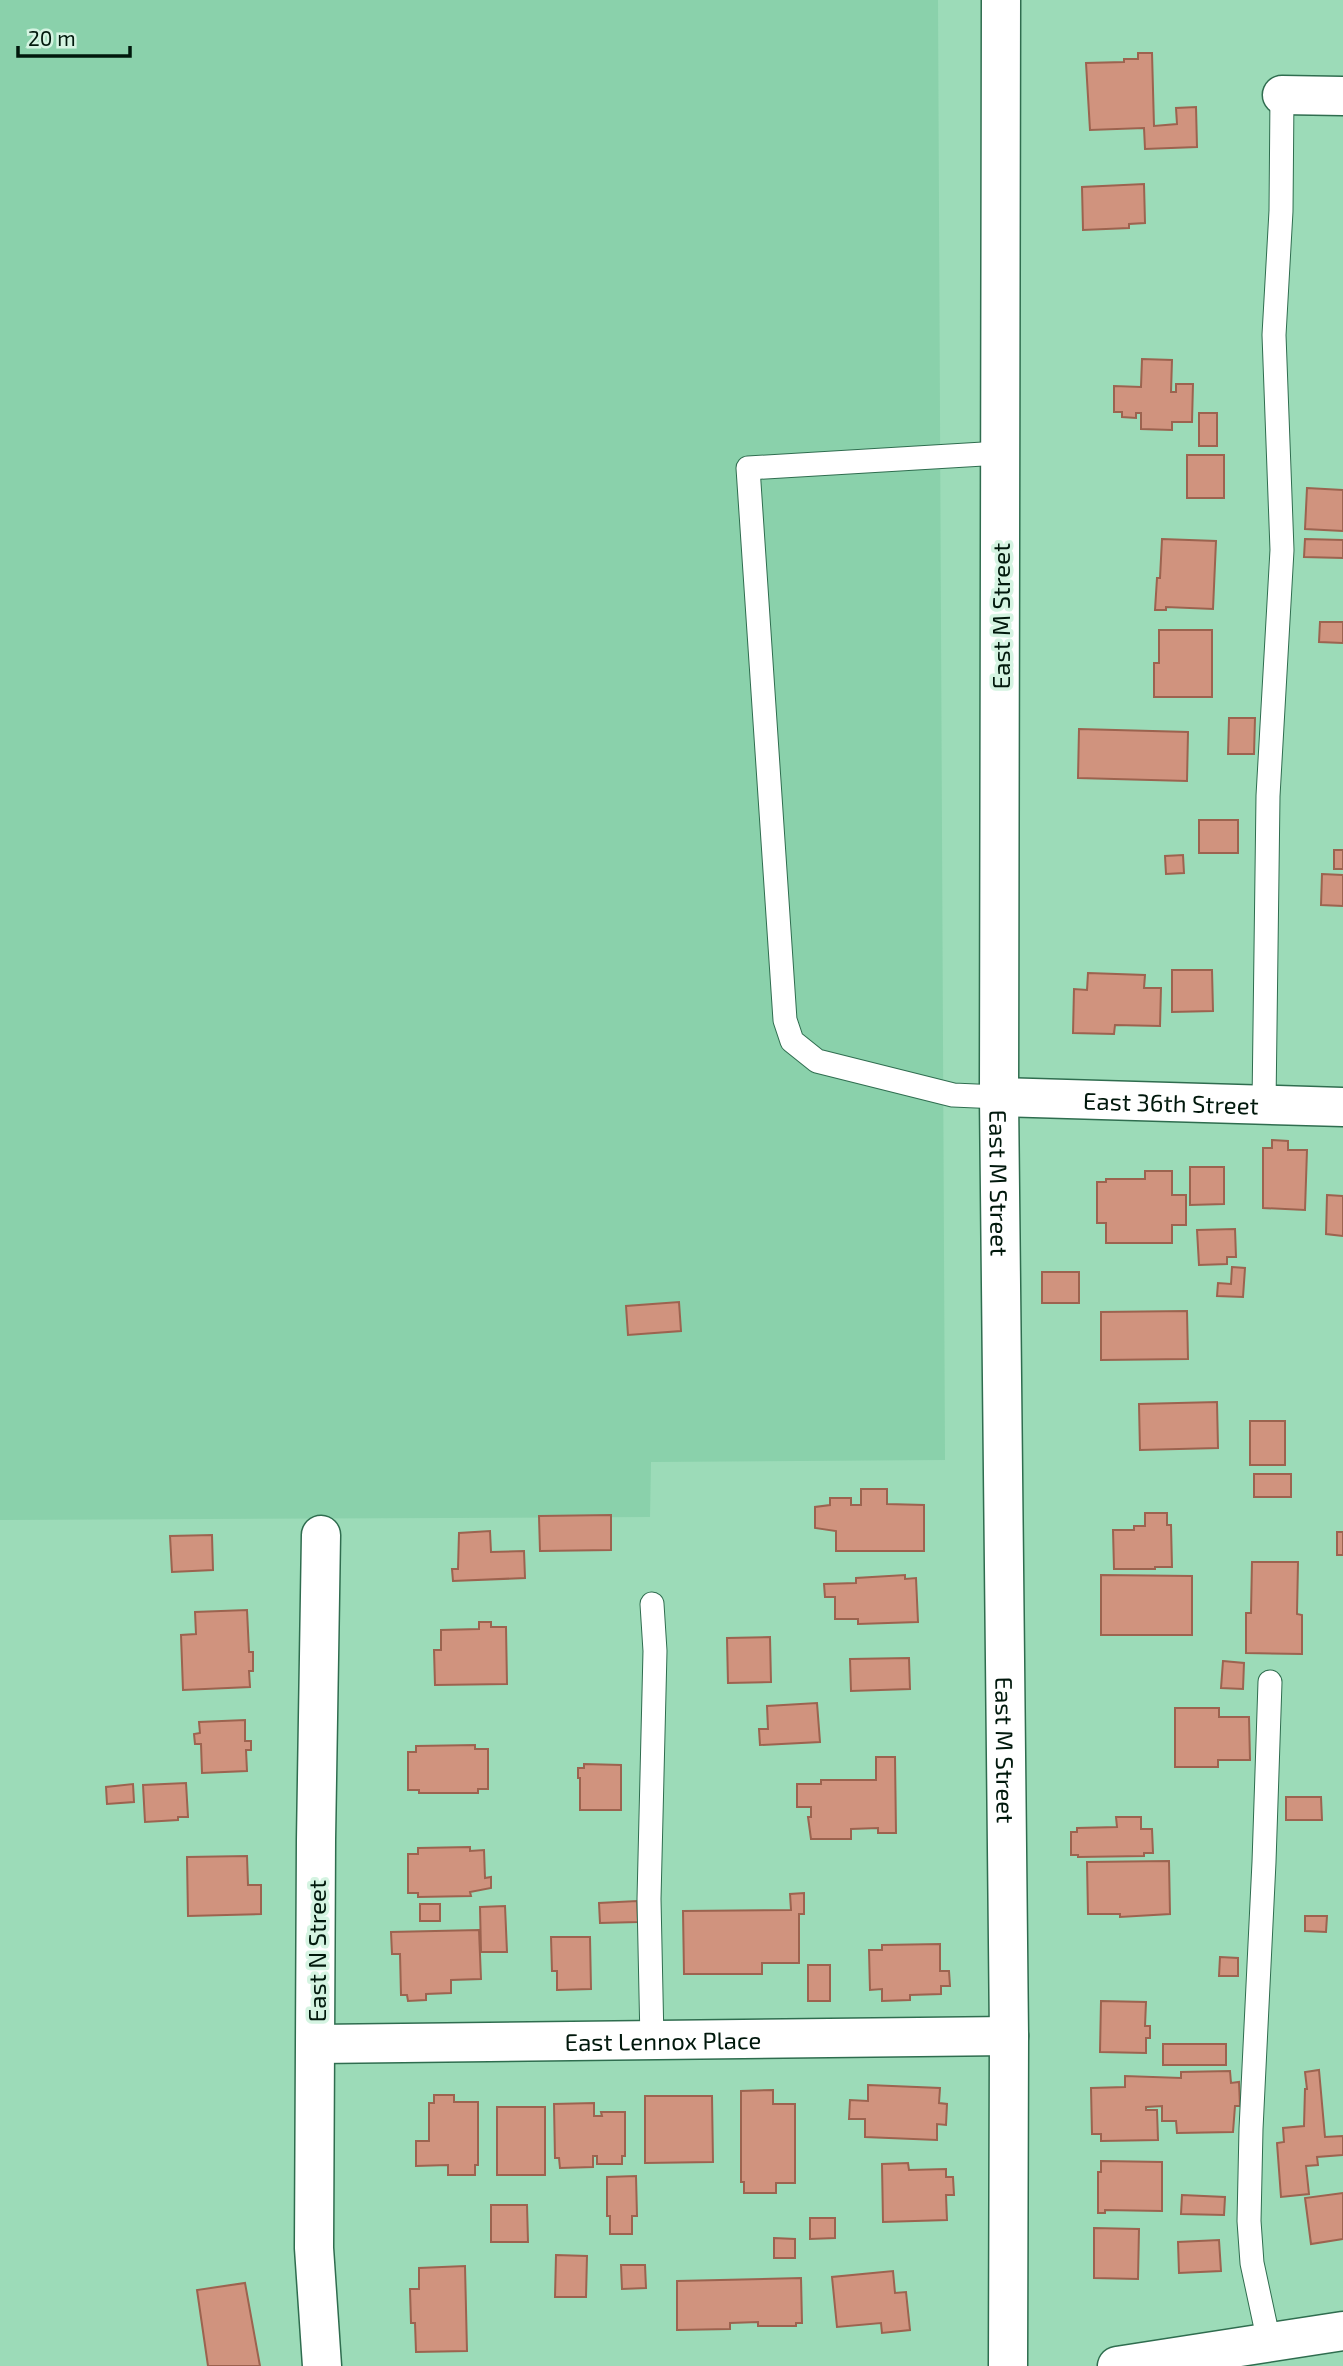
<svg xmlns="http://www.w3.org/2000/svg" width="1343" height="2366" font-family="'Exo 2',sans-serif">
<rect width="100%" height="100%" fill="#9cdbb8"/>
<path fill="#8ad1ab" d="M0 0H938L945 1460 651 1462 650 1517 0 1520Z"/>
<g fill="#d0937e" stroke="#9c634f" stroke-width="2">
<path d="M1138 53H1152L1154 126 1177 124 1176 108 1196 107 1197 147 1145 149 1144 128 1090 130 1086 63 1124 62V59H1138Z"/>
<path d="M1144 184 1145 223 1129 224V228L1083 230 1082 187Z"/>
<path d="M1142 359 1172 360 1171 392H1176V384H1193L1192 422H1172V430L1141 429V413H1136V418L1122 417V412H1114V386L1141 387Z"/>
<rect x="1199" y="413" width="18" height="33"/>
<rect x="1187" y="455" width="37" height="43"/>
<path d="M1307 488 1343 490V531L1305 529Z"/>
<path d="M1162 539 1216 541 1213 609 1166 607V610H1155L1157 578H1160Z"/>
<path d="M1305 539 1343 540V558L1304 557Z"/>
<path d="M1320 622H1343V643L1319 642Z"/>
<path d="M1159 630H1212V697H1154V663H1159Z"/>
<path d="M1229 718H1255L1254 754H1228Z"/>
<path d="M1079 729 1188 732 1187 781 1078 778Z"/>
<rect x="1199" y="820" width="39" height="33"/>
<rect x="1334" y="850" width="9" height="19"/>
<path d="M1183 855 1184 873 1166 874 1165 856Z"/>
<path d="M1322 874 1343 875V906L1321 905Z"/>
<path d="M1172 970H1212L1213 1011 1172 1012Z"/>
<path d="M1088 973 1145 975 1144 988H1161L1160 1026 1115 1025 1114 1034 1073 1033 1074 989 1087 990Z"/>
<path d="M1272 1140 1288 1141V1150H1307L1305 1210 1263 1208V1148H1272Z"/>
<path d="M1190 1167H1224V1204L1190 1205Z"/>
<path d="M1145 1171H1172V1195H1186V1225H1172V1243H1106V1223H1097V1182H1106V1179H1145Z"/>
<path d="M1327 1195 1343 1196V1236L1326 1234Z"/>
<path d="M1235 1229 1236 1257H1227V1264L1199 1265 1197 1230Z"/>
<path d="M1232 1267 1245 1268 1243 1297 1217 1296 1218 1283 1231 1284Z"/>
<rect x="1042" y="1272" width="37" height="31"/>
<path d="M679 1302 681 1331 628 1335 626 1306Z"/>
<path d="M1187 1311 1188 1359 1101 1360V1312Z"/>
<path d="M1217 1402 1218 1448 1140 1450 1139 1404Z"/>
<rect x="1250" y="1421" width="35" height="44"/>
<rect x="1254" y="1474" width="37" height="23"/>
<path d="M861 1489H887V1504L924 1505V1551H836V1531L815 1528V1507L830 1505V1498H851V1505H861Z"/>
<path d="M1145 1513H1167V1525H1171L1172 1567H1155V1569H1114L1113 1530H1134V1526H1145Z"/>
<path d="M611 1515V1550L540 1551 539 1516Z"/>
<path d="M490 1531 491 1552 524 1551 525 1578 453 1581 452 1569H458L459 1533Z"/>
<rect x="1337" y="1532" width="6" height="23"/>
<path d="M212 1535 213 1570 172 1572 170 1536Z"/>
<path d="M1252 1562H1298L1297 1614 1302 1615V1654L1246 1653V1613H1251Z"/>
<path d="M905 1575V1579L916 1578 918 1622 858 1624V1619H835V1597H825L824 1584 856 1583V1578Z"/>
<path d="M1101 1575 1192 1576V1635H1101Z"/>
<path d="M247 1610 249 1652H253V1671H249L250 1687 183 1690 181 1635 196 1634 195 1612Z"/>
<path d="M479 1622H491V1627H506L507 1684 435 1685 434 1650H441V1630L479 1629Z"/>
<path d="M770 1637 771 1682 728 1683 727 1638Z"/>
<path d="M909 1658 910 1689 851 1691 850 1659Z"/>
<path d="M1223 1661 1244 1663 1243 1689 1221 1688Z"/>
<path d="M817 1703 820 1742 760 1745 759 1729H768L767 1706Z"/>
<path d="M1175 1708H1219V1717H1249L1250 1760H1218V1767H1175Z"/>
<path d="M245 1720V1741H251V1750H246L247 1771 202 1773 201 1744H195L194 1734 200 1733 199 1722Z"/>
<path d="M475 1745V1749H488V1789H478V1793H419V1790H408V1752H416V1746Z"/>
<path d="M876 1757H895L896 1833H878V1828L851 1829V1839H811L808 1817H811V1807H797V1784H821V1780H876Z"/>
<path d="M584 1764 621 1765V1810H580V1778H578V1768H584Z"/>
<path d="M186 1783 188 1817H178V1820L145 1822 143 1785Z"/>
<path d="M133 1784 134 1802 107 1804 106 1787Z"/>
<path d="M1286 1797H1321L1322 1820H1286Z"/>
<path d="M1116 1817H1141V1829H1152L1153 1853H1144V1856L1078 1857V1855H1071V1832H1077V1828L1117 1827Z"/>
<path d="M470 1847V1851L484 1850 485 1878 491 1877V1888L470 1892 471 1896 418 1897V1893H408V1854H418V1848Z"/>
<path d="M247 1856 248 1885H261V1914L188 1916 187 1857Z"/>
<path d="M1169 1861 1170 1914 1120 1917V1914H1088L1087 1862Z"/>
<path d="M804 1893V1914H799V1963H762V1974H684L683 1911 791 1910 790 1894Z"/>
<path d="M637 1901 638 1922 600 1923 599 1903Z"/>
<rect x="420" y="1904" width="20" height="17"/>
<path d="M505 1906 507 1952H481L480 1907Z"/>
<path d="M1305 1916H1327L1326 1932 1305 1931Z"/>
<path d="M479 1930 481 1979 451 1980V1993L426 1994V2000L408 2001 407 1995H401L400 1954H392L391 1932Z"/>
<path d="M551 1937H590L591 1989 557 1990V1971H552Z"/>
<path d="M940 1944V1971H949L950 1986H941V1994L910 1995V2000L882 2001V1989L870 1990 869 1950H882V1945Z"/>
<path d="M1220 1957 1238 1958V1976H1219Z"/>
<rect x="808" y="1965" width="22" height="36"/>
<path d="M1101 2001 1146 2002 1145 2026H1150V2038H1146V2053L1100 2052Z"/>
<rect x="1163" y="2044" width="63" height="21"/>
<path d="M1319 2070 1325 2137 1343 2136V2155L1317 2157 1318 2165 1306 2166 1309 2194 1281 2197 1277 2143 1284 2142 1283 2128 1304 2126 1305 2089H1307L1305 2072Z"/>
<path d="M1230 2071 1231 2083 1239 2082 1240 2106H1235L1233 2132 1177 2133 1176 2121H1162V2106L1146 2107V2110H1157L1158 2140 1101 2141V2134H1092L1091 2088 1125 2087V2076L1181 2078V2072Z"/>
<path d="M868 2085 940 2088 939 2103 947 2104 946 2125 937 2124V2140L865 2137V2119H849L850 2100 868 2101Z"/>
<path d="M773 2090V2104H795V2183H776V2193H744V2182H741V2091Z"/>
<path d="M434 2095H454V2102H478V2165H475V2175H448V2165L416 2166V2141H429V2103H434Z"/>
<path d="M645 2096H712L713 2162 645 2163Z"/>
<path d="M594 2103V2116H602L601 2112H625V2156H622V2164H597V2156H593V2167L560 2168 559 2158H555L554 2104Z"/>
<rect x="497" y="2107" width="48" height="68"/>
<path d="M1101 2161 1162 2162V2211L1105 2210V2213H1098V2172H1101Z"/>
<path d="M908 2163 909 2170 946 2169V2177H953L954 2195H946L947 2220 883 2222 882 2164Z"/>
<path d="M636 2176 637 2216H632V2234H610V2216H607V2177Z"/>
<path d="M1343 2193V2239L1311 2244 1305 2198Z"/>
<path d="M1182 2195 1225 2197 1224 2215 1181 2214Z"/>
<path d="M491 2205H527L528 2242H491Z"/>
<path d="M810 2218H835V2238L810 2239Z"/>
<path d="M1094 2228 1139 2229 1138 2279 1094 2278Z"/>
<path d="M774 2238 795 2239V2258H774Z"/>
<path d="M1219 2240 1221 2271 1179 2273 1178 2242Z"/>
<path d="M556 2255 587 2256 586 2297H555Z"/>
<path d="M621 2265H645L646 2288 622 2289Z"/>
<path d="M465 2266 467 2351 416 2352 415 2323H411L410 2289H419V2268Z"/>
<path d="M893 2271 895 2293 906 2292 910 2330 882 2333 881 2323 837 2327 832 2277Z"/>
<path d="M801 2278 802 2323H796V2326H758V2322L730 2323V2329L677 2330V2281Z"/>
<path d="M245 2283 260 2366H208L197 2290Z"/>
</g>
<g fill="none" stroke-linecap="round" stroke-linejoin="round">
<g stroke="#2f6d4f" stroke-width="25">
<g id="lane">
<path d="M999 1097 953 1095 817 1061 792 1041 785 1020 748 468 1000 453"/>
<path d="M1264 1104 1268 796 1282 550 1274 335 1281 211 1282 95"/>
<path d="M652 1604 655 1651 649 1899 652 2041"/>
<path d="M1269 2342 1252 2263 1249 2221 1251 2129 1264 1862 1270 1682"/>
</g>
</g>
<g stroke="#2f6d4f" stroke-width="41">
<g id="street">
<path id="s1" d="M1001 0 999 1097 1009 2036 1008 2366"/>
<path d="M1282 95 1343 96"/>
<path id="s2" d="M999 1097 1343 1107"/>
<path d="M321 1535 316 1840 314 2248 322 2366"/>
<path id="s3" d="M317 2044 1009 2036"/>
</g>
</g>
<g stroke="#2f6d4f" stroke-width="41">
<path id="secondary" d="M1117 2366 1343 2331"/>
</g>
<use href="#lane" stroke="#fff" stroke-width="23"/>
<use href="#street" stroke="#fff" stroke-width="38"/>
<use href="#secondary" stroke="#fff" stroke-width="38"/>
</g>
<g text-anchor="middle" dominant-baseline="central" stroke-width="7" stroke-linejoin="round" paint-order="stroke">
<g font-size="24" fill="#01180c" stroke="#d5f4e2">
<text transform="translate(1000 616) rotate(-90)">East M Street</text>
<text stroke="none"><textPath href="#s2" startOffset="172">East 36th Street</textPath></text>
<text stroke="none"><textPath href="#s1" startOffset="1183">East M Street</textPath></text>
<text stroke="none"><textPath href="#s1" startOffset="1750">East M Street</textPath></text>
<text transform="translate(316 1951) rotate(-90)">East N Street</text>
<text stroke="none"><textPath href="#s3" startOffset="346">East Lennox Place</textPath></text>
</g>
</g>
<path d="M18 46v10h112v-10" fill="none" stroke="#01180c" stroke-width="3.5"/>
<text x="28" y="46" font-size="21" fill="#01180c" stroke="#d5f4e2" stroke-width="5" paint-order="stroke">20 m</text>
</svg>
